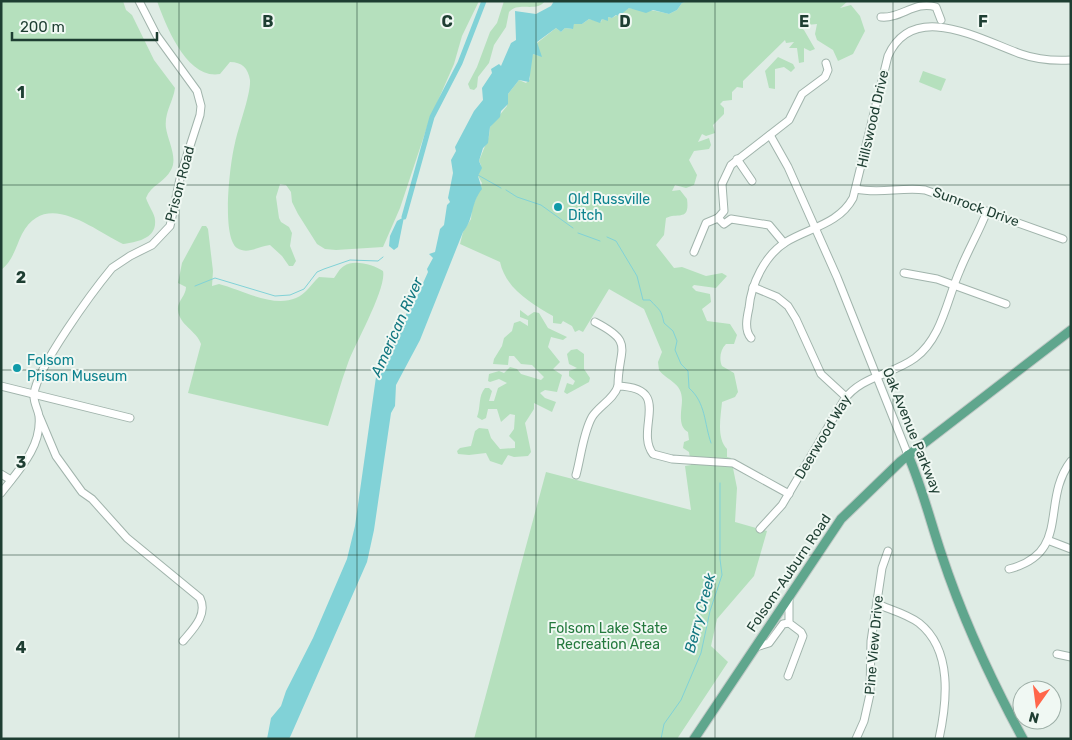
<svg xmlns="http://www.w3.org/2000/svg" width="1072" height="740" font-family="Rubik,sans-serif">
<rect width="100%" height="100%" fill="#dfece5"/>
<g fill="#b5e0bd">
<path d="M4 1H123L126 10 132 15 154 60 175 88C173 102 164 113 166 128 168 141 178 158 171 170 165 182 151 185 146 198 148 205 155 214 155 220 157 239 136 242 123 244 92 229 46 189 22 234 16 246 13 261 1 270V3Z"/>
<path d="M157 1H479L462 36 454 64 429 121 400 208 383 247 336 250 325 249 317 244 298 214 292 202 291 192 286 185 280 184 276 197 279 218 281 222 289 227 292 233 290 246 296 261 293 266H289L282 256 270 245C259 246 248 255 237 248 221 236 230 162 235 143 238 128 251 94 250 80 248 68 242 62 230 62L220 74C187 80 166 26 157 1Z"/>
<path d="M504 1H545C536 13 519 1 509 12L506 27 494 45 489 63 478 77 477 87 474 90 470 89 468 84 477 67 490 32 497 23Z"/>
<path d="M688 1H848L840 8 851 5 860 16 865 31 853 54 838 61 833 50 817 40 815 34 817 24 807 25 806 20 798 26 804 30 815 49 810 51 804 48V62L799 63 797 48H789L794 42 786 43 785 40 743 81V88L737 87 732 92V100L723 101 720 104 724 108V114L713 125 715 133 706 136 702 134 698 142 709 138 711 145 709 149 694 151 689 160 697 175 694 185 686 188 675 185 672 191 680 190 687 199C690 222 678 212 666 218L664 235 656 245 674 268 682 267 706 276 722 273 727 276 716 288 694 285 692 287 696 291 710 294 711 302 702 309 707 321 730 324 737 335 734 344H726C720 350 719 359 722 366L734 373 738 392 735 397 722 402C721 415 716 438 727 449V457L731 458 737 488 735 522 767 531 754 576 717 619 711 646 728 662 677 739H474L546 472 691 510 685 466 691 465 689 452 683 448 684 442 689 440 688 432C677 426 682 410 682 400 682 382 667 381 659 370L658 362 662 352 644 309 609 289 583 332 579 330 575 332 572 326 563 321 561 324 553 323V316C531 303 506 289 500 262L460 244 463 232 471 219 472 208 482 183 478 176 481 165 479 161 489 136 490 127 507 106 508 94 519 80 526 83 530 79V62L533 54 540 56 537 43 556 28 561 32 565 28 572 29 574 24H582L589 19 601 22 602 19 607 20 608 17 612 18 629 8C643 10 656 10 669 14L677 10 682 3Z"/>
<path d="M778 57 793 64 795 68 791 72 784 67 775 69V89L769 88 765 71Z"/>
<path d="M923 71 946 79 941 91 919 82Z"/>
<path d="M202 226H206L208 229 213 271 212 286 219 284C242 290 273 308 296 298 306 294 311 284 319 277L334 278C337 274 340 268 344 266 354 259 374 265 383 271 387 288 355 344 348 363 340 384 335 405 328 426L188 393 201 344C197 331 179 325 178 310 177 301 186 296 186 287L178 283 182 263Z"/>
<path d="M520 310 528 316 534 312 539 313 548 328 567 337 563 340 551 337 548 347 560 362 553 369 562 375 557 392 545 390 540 393 545 398 556 402 552 412 534 403V409L525 423 531 452 528 456 514 457 508 455 502 465 490 461 486 453 469 455 458 454 457 451 460 448 471 446 475 431 479 428 488 429 491 438 500 449 515 448V442L509 436 514 429 515 415 510 414 501 422 497 409H488L486 418 482 420 477 417C481 407 478 396 485 388H489L492 391 489 401H494L498 388 507 383 499 379 490 382 488 381 489 374 499 371 504 373 510 367 517 369 521 374 541 380 544 377 532 365 521 364 514 356H509L508 365 493 364 494 359 502 346 504 338 512 331 514 323 520 321 528 326V320L520 317Z"/>
<path d="M577 349 584 354V369L590 378 589 382 567 394 564 392 567 383 573 385 575 381 569 376V371L577 368 569 364 567 354 571 350Z"/>
</g>
<g fill="#81d2d7">
<path d="M554 1H688L682 3 677 10 669 14 653 10 646 13 629 8 619 16 616 15 612 18 608 17V21L602 19 600 23 589 19 582 24H574L573 29 565 28 561 32 556 28 537 42 542 57 533 54 529 82 519 80 508 94V104L501 111 500 117 490 127 488 143 483 148 479 161 482 168 478 176 482 189C470 204 474 220 463 232L420 340 396 385 395 406 391 413 374 530 367 562 291 735 289 739H267L271 718 281 706 286 691 313 638 347 559 355 526 376 377C378 373 381 371 383 367 386 362 388 353 390 348 395 339 402 334 404 323L401 324 402 322 409 309 412 308 428 272 427 269 433 258 429 254 435 252 440 229 444 225 447 205 450 202 448 198 453 173 451 160 456 151 455 147 474 111 483 100 482 88 492 73 491 69 499 64 501 66 511 43 516 40 515 11 536 14 551 6Z"/>
<path d="M404 217 398 247 394 250 389 246 390 236 397 221Z"/>
</g>
<g fill="none" stroke-linecap="round" stroke-linejoin="round">
<g stroke="#81d2d7" stroke-width="1">
<path d="M478 175 501 188"/>
<path d="M506 190 517 197 541 205 573 228"/>
<path d="M578 233 600 241"/>
<path d="M607 237 616 241 637 276 643 300H650C660 311 661 309 664 323L673 331 677 341 675 350 681 364 688 371 689 388C706 403 704 423 711 443"/>
<path d="M195 286 215 278 275 296 290 295 304 289 317 272 324 269 350 260 378 261 383 257"/>
<path d="M661 739 664 724 681 700 701 653 710 611 722 575 720 559V483"/>
</g>
<path stroke="#81d2d7" stroke-width="5" d="M404 217 432 117 460 63 484 1"/>
<g stroke="#a1b4ac" stroke-width="9">
<g id="minor">
<path d="M881 17C901 19 915 0 936 7L941 20"/>
<path d="M770 135 788 167 837 277 908 455"/>
<path d="M737 159 752 181"/>
<path d="M856 189C879 194 902 187 925 190L1063 239"/>
<path d="M718 218 724 211 722 184 731 165 789 120 802 94 825 77 828 70 826 63"/>
<path d="M718 218 724 224 731 219 769 225 784 243"/>
<path d="M694 252 706 223 718 218"/>
<path d="M904 273 937 279 1006 304"/>
<path d="M753 287 777 297 788 306 796 319 821 374 846 397"/>
<path d="M595 322C636 343 618 348 618 386"/>
<path d="M751 338C744 330 747 317 749 308 751 284 765 255 786 242 809 228 839 224 853 198L888 56C913 0 979 39 1021 54 1038 60 1054 61 1071 60"/>
<path d="M1 386 130 418"/>
<path d="M40 418 56 456 82 492 92 499 127 538 200 598C208 615 193 629 183 641"/>
<path d="M1 474 11 480"/>
<path d="M576 475C581 457 583 433 592 417 599 406 614 399 618 386 674 388 634 429 653 454L672 459 733 463 789 494"/>
<path d="M1 493C18 471 42 447 39 416 38 409 33 402 34 394 37 367 93 291 112 268L130 256 152 245 170 226 181 174 200 115 201 106 197 91 157 36 139 1"/>
<path d="M760 529 782 505 844 400C861 376 892 375 915 358 942 338 947 299 960 270 968 250 979 232 987 211"/>
<path d="M1050 541 1071 549"/>
<path d="M1009 569C1072 553 1040 501 1071 461"/>
<path d="M877 604C891 610 907 614 919 623 953 650 947 702 939 739"/>
<path d="M756 647 769 643 783 624 789 623"/>
<path d="M1057 654 1071 657"/>
<path d="M788 676 803 636 801 632 789 623V598"/>
<path d="M856 739 864 721 870 694 871 641 882 568 888 551"/>
</g>
</g>
<g stroke="#c0c9c6" stroke-width="11">
<g id="major">
<path d="M908 455C922 487 930 520 941 553 962 617 991 680 1023 739"/>
<path d="M694 739 841 519 901 461 1071 330"/>
</g>
</g>
<use href="#minor" stroke="#fff" stroke-width="7"/>
<use href="#major" stroke="#5fa68d" stroke-width="9"/>
</g>
<path fill="none" stroke="#1e3e32" stroke-width="1" stroke-opacity="0.55" d="M179 1V739M357 1V739M536 1V739M715 1V739M893 1V739M1 185H1071M1 370H1071M1 555H1071"/>
<g fill="#0f9aa8" stroke="#f0f8f3" stroke-width="2">
<circle cx="558" cy="207" r="5"/>
<circle cx="17" cy="368" r="5"/>
</g>
<g text-anchor="middle" dominant-baseline="central" stroke-width="4" stroke-linejoin="round" paint-order="stroke">
<g font-size="14" fill="#1e3e32" stroke="#f0f8f3">
<text transform="translate(873 119) rotate(-77)">Hillswood Drive</text>
<text transform="translate(180 184) rotate(-75)">Prison Road</text>
<text transform="translate(976 207) rotate(20)">Sunrock Drive</text>
<text transform="translate(912 431) rotate(68)">Oak Avenue Parkway</text>
<text transform="translate(823 437) rotate(-59)">Deerwood Way</text>
<text transform="translate(789 573) rotate(-56)">Folsom-Auburn Road</text>
<text transform="translate(874 645) rotate(-85)">Pine View Drive</text>
</g>
<g font-size="14" fill="#0d838f" stroke="#f0f8f3" text-anchor="start">
<text x="568" y="199">Old Russville<tspan x="568" dy="16">Ditch</tspan></text>
<text x="27" y="360">Folsom<tspan x="27" dy="16">Prison Museum</tspan></text>
</g>
<g font-size="14" fill="#24793d" stroke="#f0f8f3">
<text x="608" y="628">Folsom Lake State<tspan x="608" dy="16">Recreation Area</tspan></text>
</g>
<g font-size="15" font-style="italic" fill="#127780" stroke="#f0f8f3">
<text transform="translate(397 327) rotate(-66)">American River</text>
<text transform="translate(700 613) rotate(-75)">Berry Creek</text>
</g>
</g>
<g font-size="16" text-anchor="middle" font-weight="bold" fill="#1e3e32" stroke="#f0f8f3" stroke-width="4" stroke-linejoin="round" paint-order="stroke">
<text x="268" y="27">B</text>
<text x="447" y="27">C</text>
<text x="625" y="27">D</text>
<text x="804" y="27">E</text>
<text x="983" y="27">F</text>
<text x="21" y="98">1</text>
<text x="21" y="283">2</text>
<text x="21" y="468">3</text>
<text x="21" y="653">4</text>
</g>
<rect width="1072" height="740" fill="none" stroke="#1e3e32" stroke-width="5"/>
<g transform="translate(1037 705) rotate(194)"><circle r="24" fill="#f0f8f3" stroke="#9caea6"/>
<path d="M0-4L9 19L0 12L-9 19Z" fill="#ff664a"/>
<text y="-8" font-size="14" font-weight="bold" text-anchor="middle" fill="#1e3e32">N</text>
</g>
<path d="M12 32v8h145v-8" fill="none" stroke="#1e3e32" stroke-width="2.5"/>
<text x="20" y="32" font-size="15" fill="#1e3e32" stroke="#f0f8f3" stroke-width="4" paint-order="stroke">200 m</text>
</svg>
